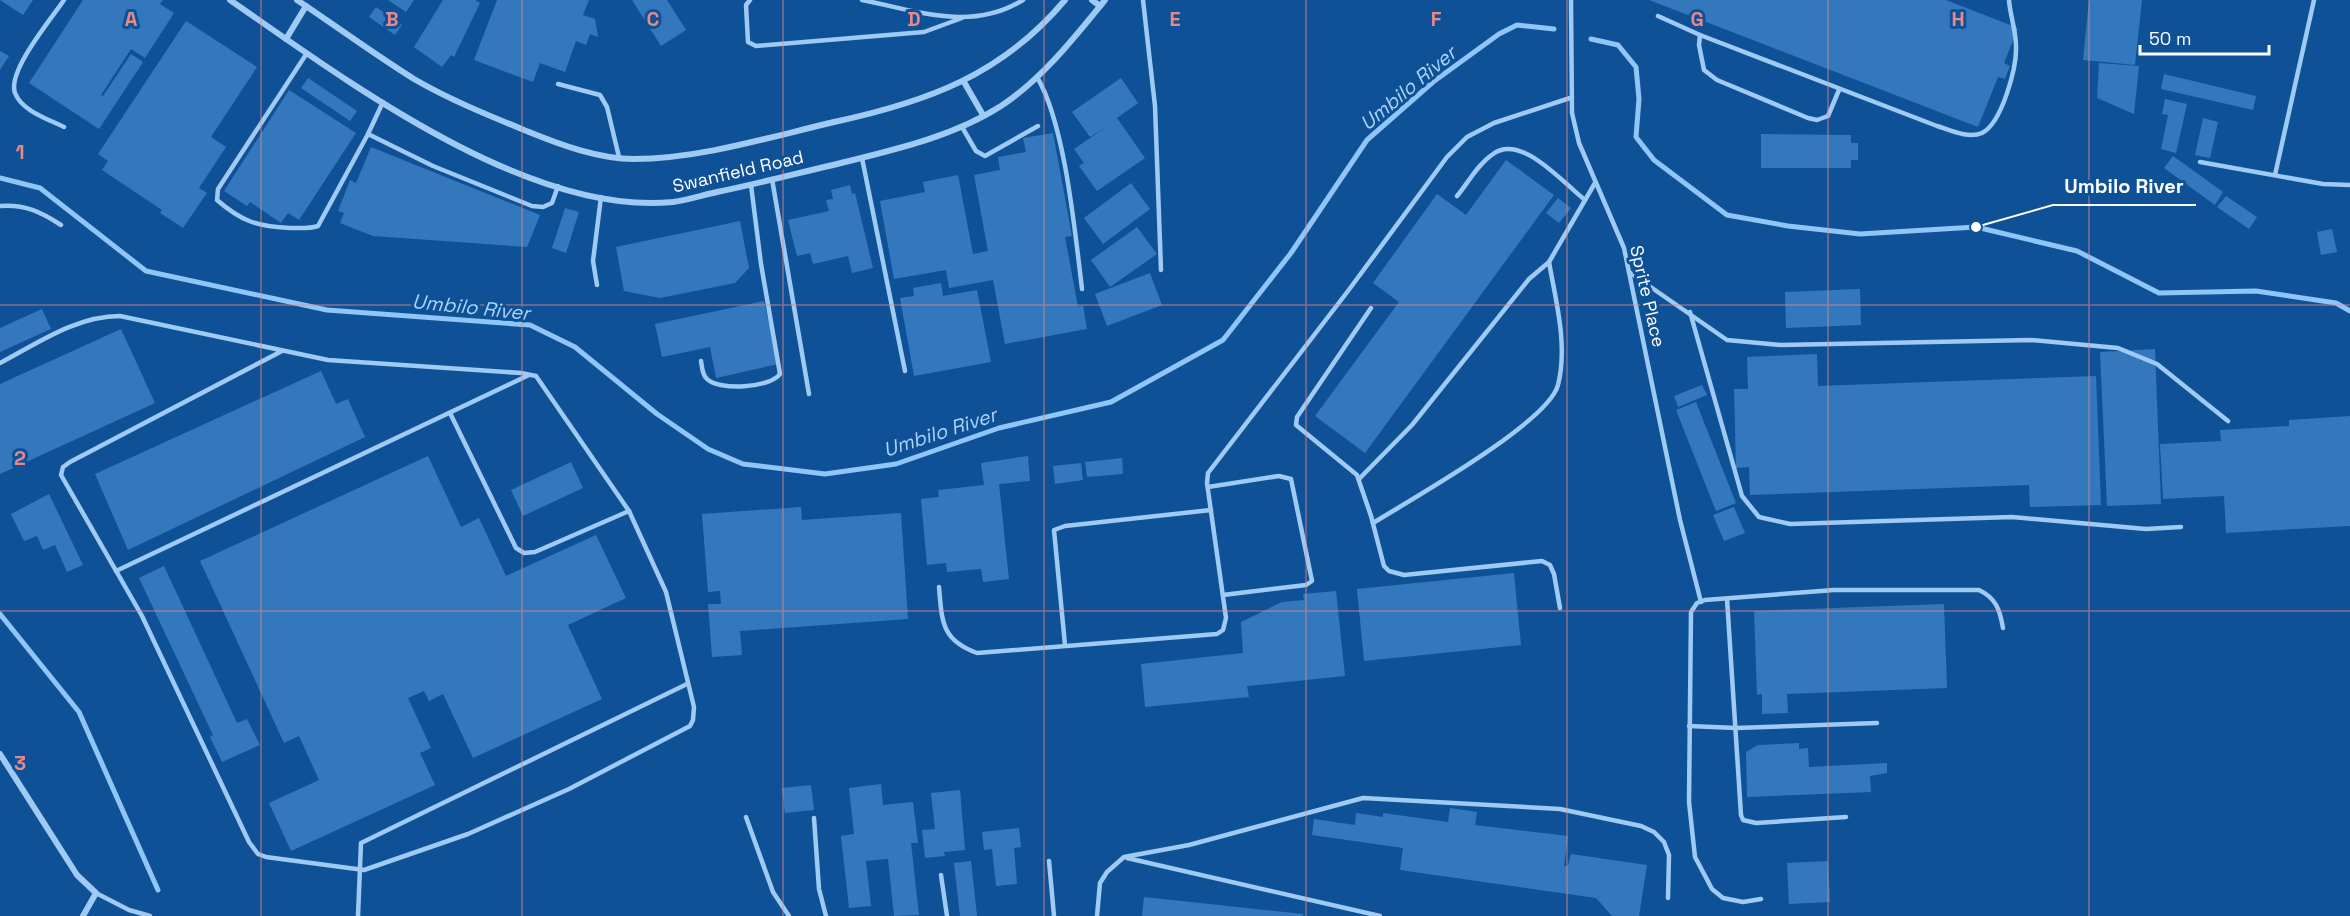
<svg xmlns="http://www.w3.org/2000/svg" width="2350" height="916" font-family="'Space Grotesk',sans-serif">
<rect width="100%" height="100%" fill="#0f5197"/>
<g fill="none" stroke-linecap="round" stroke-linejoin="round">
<g stroke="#90c5f8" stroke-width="5">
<path d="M1591 39 1618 45 1636 67 1639 99 1636 137 1654 160 1727 215 1788 226 1860 234 1976 227 2077 251 2159 293 2256 291 2336 303 2350 311"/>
<path d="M0 178 40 188 146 271 327 310 530 325 575 347 657 414 708 449 743 464 825 474 896 464 999 428 1111 402 1223 340 1291 253 1367 140 1433 82 1499 34 1517 25 1554 29"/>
<path d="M0 614 79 712 158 890"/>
</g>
</g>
<g fill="#3378bd">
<path d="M0 0H33L23 15Z"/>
<path d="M83 0H163L160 4 174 13 145 58 131 49 101 95 103 96 131 54 143 62 99 129 29 83Z"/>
<path d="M388 0H414L406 12Z"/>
<path d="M443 0H475L480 3 454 57 451 55 442 67 414 47Z"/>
<path d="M497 0H589L583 15 595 19 598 37 590 34 586 45 576 41 565 72 540 63 533 82 474 60Z"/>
<path d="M632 0H667L686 30 661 46Z"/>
<path d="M1649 0H1946L2018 28 2004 63 2010 66 2005 79 1998 77 1978 127Z"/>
<path d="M2089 0H2142L2135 65 2083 60Z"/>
<path d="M376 7 402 25 395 35 369 17Z"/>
<path d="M186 21 257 67 211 137 226 147 199 188 207 193 183 228 160 213 162 210 102 170 108 161 98 154Z"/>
<path d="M0 51 9 56 0 70Z"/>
<path d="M2099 63 2139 66 2134 114 2097 98Z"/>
<path d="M2164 74 2256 96 2253 110 2161 89Z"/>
<path d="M308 78 357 111 350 121 301 88Z"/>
<path d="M1121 78 1138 103 1117 118 1145 158 1097 191 1079 166 1084 163 1074 149 1109 125 1090 137 1072 112Z"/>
<path d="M289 90 356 133 299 220 288 213 281 223 250 202 247 206 224 191Z"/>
<path d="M2165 99 2187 104 2176 153 2161 149 2168 115 2162 114Z"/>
<path d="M2203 118 2218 122 2210 158 2195 155Z"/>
<path d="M1053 133 1072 236 1065 237 1078 307 1083 305 1087 329 1005 344 993 280 949 288 946 270 894 279 880 201 925 192 923 182 958 175 973 254 988 251 974 175 1000 170 998 157 1026 152 1023 138Z"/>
<path d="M1761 134 1851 135V143H1858V160H1851V168H1761Z"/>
<path d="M371 147 540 215 527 247 373 236 340 223 344 213 338 211 350 180 356 183Z"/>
<path d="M2173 156 2223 192 2215 205 2164 168Z"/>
<path d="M1506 160 1554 195 1365 453 1315 416 1399 302 1373 283 1437 194 1466 215Z"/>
<path d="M1131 183 1150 209 1103 244 1084 218Z"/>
<path d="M850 185 852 194 855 193 873 268 852 273 848 256 813 264 810 253 797 256 788 220 829 211 826 200 833 199 831 190Z"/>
<path d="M2226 196 2257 217 2249 229 2217 207Z"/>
<path d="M1558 198 1571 208 1559 223 1546 213Z"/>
<path d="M565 208 579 212 566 253 552 248Z"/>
<path d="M740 221 749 268 735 283 660 298 624 291 616 247Z"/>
<path d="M1137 227 1157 254 1110 287 1091 260Z"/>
<path d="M2332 229 2337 252 2321 255 2317 232Z"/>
<path d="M1150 273 1162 305 1107 326 1095 294Z"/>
<path d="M941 283 943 296 977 290 991 362 914 376 900 298 914 296 913 288Z"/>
<path d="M1860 289 1861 325 1786 328 1785 292Z"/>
<path d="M764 301 778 364 716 378 710 347 662 357 655 324Z"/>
<path d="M42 309 51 329 0 352V328Z"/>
<path d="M121 329 155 403 0 474V384Z"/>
<path d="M2155 349 2161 504 2107 506 2100 352Z"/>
<path d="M1817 354 1818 386 2096 376 2101 505 2030 507 2029 485 1750 495 1749 467 1736 468 1734 389H1748L1747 357Z"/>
<path d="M321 371 336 404 348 399 365 437 128 550 95 474Z"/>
<path d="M1702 385 1707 395 1678 407 1674 396Z"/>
<path d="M1696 402 1736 503 1716 511 1676 410Z"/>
<path d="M2350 416V526L2226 533 2224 496 2163 499 2160 444 2221 441 2220 430 2289 426V420Z"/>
<path d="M428 456 461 527 479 518 506 576 596 535 626 598 568 625 602 699 473 758 443 694 429 701 424 691 408 698 431 748 420 753 435 785 291 851 269 803 319 780 299 736 284 743 200 561Z"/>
<path d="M1028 456 1030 481 999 484 1009 579 983 582 981 569 947 572 946 563 927 565 921 499 939 497 938 490 984 485 981 463Z"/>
<path d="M1122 458 1123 474 1087 477 1085 462Z"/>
<path d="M571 462 583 488 523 516 511 490Z"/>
<path d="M1081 463 1083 480 1055 484 1053 466Z"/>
<path d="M49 494 83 565 67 572 55 545 43 550 37 536 24 541 11 514Z"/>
<path d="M801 507 802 520 901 513 908 619 740 631 742 655 712 657 708 604H721L720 591 708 592 702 514Z"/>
<path d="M1734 507 1745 533 1724 541 1713 515Z"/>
<path d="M164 566 237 723 247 719 260 745 222 762 210 737 213 735 139 578Z"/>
<path d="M1514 573 1521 645 1364 661 1357 589Z"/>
<path d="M1336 591 1345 676 1247 686 1249 697 1145 707 1141 664 1243 653 1241 622 1282 602 1304 600 1303 594Z"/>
<path d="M1944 604 1947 688 1787 694 1788 713 1762 714V694L1757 695 1754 611Z"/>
<path d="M1799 743V749L1808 748 1809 767 1887 763V773L1870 776 1871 792 1747 797 1746 752 1758 745Z"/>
<path d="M881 784 883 805 913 802 918 843H911L919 915 894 916 888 859 866 861 871 906 849 908 841 836 854 834 849 788Z"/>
<path d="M811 785 814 810 785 813 782 788Z"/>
<path d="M960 790 965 850 944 852 945 856 925 858 922 830 935 829 931 793Z"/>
<path d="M1450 808 1477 812 1475 825 1568 836 1564 866H1568L1571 854 1647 865 1639 916H1612L1596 898 1400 870 1403 848 1312 835 1314 819 1355 825 1356 813 1383 817V813L1448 822Z"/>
<path d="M1019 828 1021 847 1014 848 1017 884 996 886 992 849 984 850 982 832Z"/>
<path d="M971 861 977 916H960L954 863Z"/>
<path d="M1828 861 1830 902 1789 904 1787 863Z"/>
<path d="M1144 897 1303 914V916H1142Z"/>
</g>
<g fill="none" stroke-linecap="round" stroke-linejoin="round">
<g stroke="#9ecaf4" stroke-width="4.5">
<path d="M750 0 746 5 748 42 756 46 924 32 962 18"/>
<path d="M862 0C918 11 971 32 1023 0"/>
<path d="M1143 0 1155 106 1161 270"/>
<path d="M1571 0 1572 113 1579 143 1624 248 1680 520 1701 602"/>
<path d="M1658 16 1700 35 1937 126C1950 130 1968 139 1982 133 2002 123 2017 67 2016 46 2016 31 2010 15 2009 0"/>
<path d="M1700 35 1699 45 1704 70 1717 80 1808 118 1817 120 1828 116 1839 90"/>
<path d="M307 53 218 189 217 200C241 221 258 227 290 228 299 228 308 229 318 226L368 134 433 166 532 206 543 207 552 203 558 186"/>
<path d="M1037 77C1065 124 1075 232 1082 289"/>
<path d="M558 84 600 95 607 107 619 157"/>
<path d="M64 127C48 119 22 111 15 93 7 71 52 18 64 0"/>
<path d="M962 127 976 151 985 156 1038 126"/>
<path d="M368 134 383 102"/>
<path d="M862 158 905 371"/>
<path d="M2200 162 2323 184 2350 185"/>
<path d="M2275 175 2314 0"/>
<path d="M772 179 809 394"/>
<path d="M1457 196C1468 183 1478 164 1493 154 1521 133 1563 183 1585 200"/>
<path d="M0 206C25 204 41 212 61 225"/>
<path d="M1629 272 1727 340 1781 345 2031 340 2118 348 2157 364 2228 421"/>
<path d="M597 285 593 261 601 197"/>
<path d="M1371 308 1297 417 1296 425 1357 475 1371 516 1384 566 1389 571 1404 575 1542 561 1550 565 1554 574 1560 608"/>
<path d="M1690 312 1742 496 1759 517 1790 524 2012 517 2146 529 2181 527"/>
<path d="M701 361C702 366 702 375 707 379 719 391 770 388 780 374L761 264 751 185"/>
<path d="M0 363C38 343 76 316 120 316L328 360 521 373 536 376 629 511 666 592 694 707 693 720 690 726 569 789 468 834 364 870 266 857 258 854 249 842 142 616 61 475 63 467 70 462 282 351"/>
<path d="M450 413 516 548 524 553 535 552 629 511"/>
<path d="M1359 479 1412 425 1529 279 1549 262 1595 183"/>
<path d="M1208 487 1279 476 1291 479 1312 581 1306 585 1223 595"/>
<path d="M1373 523C1410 500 1548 423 1558 385 1568 345 1556 302 1549 262"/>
<path d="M116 571 529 375"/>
<path d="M939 587C942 621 941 640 977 653L1217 634 1223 630 1226 618 1207 483 1208 473 1348 291 1447 157 1467 137 1494 123 1570 98"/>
<path d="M1727 599 1741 815 1743 820 1756 823 1846 817"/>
<path d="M1065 645 1054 530 1065 526 1211 510"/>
<path d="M1689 726 1736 728 1877 723"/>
<path d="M746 817 773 892 789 916"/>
<path d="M814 818 819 889 826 916"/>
<path d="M1127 858 1380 916"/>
<path d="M1049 861 1054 916"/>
<path d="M941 875 947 916"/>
<path d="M96 893 129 910 150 916"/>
<path d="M1761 899 1743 902 1723 898 1712 889 1695 857 1689 802 1691 612 1697 603 1705 600 1834 590H1979C1996 598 2000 610 2003 628"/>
<path d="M358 916 361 843 687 684"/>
<path d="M1097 916 1100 883 1107 872 1124 857 1189 845 1363 798 1560 809 1641 826 1654 832 1664 842 1669 855 1668 898"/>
</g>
<g stroke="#9ecaf4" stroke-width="6">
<path d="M230 0C344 79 528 217 673 202 688 200 703 195 717 192 756 184 794 174 833 165 889 151 951 138 1001 106 1042 79 1074 38 1105 0"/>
<path d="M297 0C336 26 374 54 414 79 450 100 490 116 529 132 561 145 599 159 634 159 699 159 770 137 834 122 927 102 1002 75 1065 0"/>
<path d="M1092 0 1100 6"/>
<path d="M286 39 306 6"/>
<path d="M964 82 983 115"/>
<path d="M0 754 77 875 96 893 83 916"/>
</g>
</g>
<path fill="none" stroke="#e88989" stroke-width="1.5" stroke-opacity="0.55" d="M261 0V916M522 0V916M783 0V916M1044 0V916M1306 0V916M1567 0V916M1828 0V916M2089 0V916M0 305H2350M0 611H2350"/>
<g text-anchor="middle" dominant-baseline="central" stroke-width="6" stroke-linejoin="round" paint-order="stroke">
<g font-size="18" fill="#fff" stroke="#0f5197">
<text transform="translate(738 171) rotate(-13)">Swanfield Road</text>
<text transform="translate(1648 296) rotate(77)">Sprite Place</text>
</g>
<g font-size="20" font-style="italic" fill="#abd3fb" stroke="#0f5197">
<text transform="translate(1408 88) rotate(-40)">Umbilo River</text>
<text transform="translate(471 307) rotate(6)">Umbilo River</text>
<text transform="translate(940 432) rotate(-18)">Umbilo River</text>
</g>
</g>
<g font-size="20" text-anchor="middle" font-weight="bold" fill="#e88989" stroke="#0f5197" stroke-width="6" stroke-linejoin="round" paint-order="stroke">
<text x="131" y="26">A</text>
<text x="392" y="26">B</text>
<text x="653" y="26">C</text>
<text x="914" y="26">D</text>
<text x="1175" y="26">E</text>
<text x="1436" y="26">F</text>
<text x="1697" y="26">G</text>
<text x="1958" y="26">H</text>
<text x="20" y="159">1</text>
<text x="20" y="465">2</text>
<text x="20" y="770">3</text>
</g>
<path fill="none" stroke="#fff" stroke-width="2" d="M1976 227L2053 205H2196"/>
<circle fill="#fff" stroke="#0f5197" stroke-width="2" cx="1976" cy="227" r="6"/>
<g font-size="20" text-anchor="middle" font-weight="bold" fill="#fff" stroke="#0f5197" stroke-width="6" stroke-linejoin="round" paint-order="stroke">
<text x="2124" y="193">Umbilo River</text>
</g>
<path d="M2140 45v9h129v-9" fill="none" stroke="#ffffff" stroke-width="3"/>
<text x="2149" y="45" font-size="18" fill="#ffffff" stroke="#0f5197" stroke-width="4.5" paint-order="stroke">50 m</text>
</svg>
